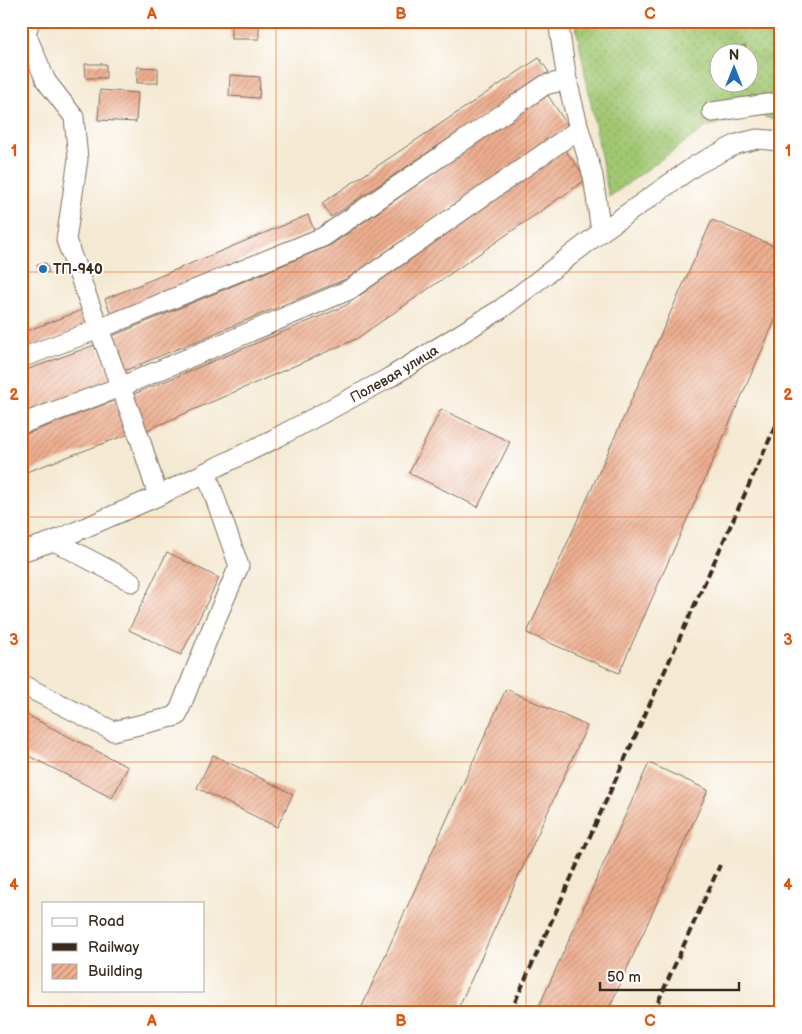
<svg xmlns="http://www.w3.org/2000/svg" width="802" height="1034" font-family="'Balsamiq Sans',sans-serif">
<defs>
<pattern id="garden-dots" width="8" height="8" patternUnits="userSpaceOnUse" patternTransform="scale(1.25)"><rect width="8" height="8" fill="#a0c772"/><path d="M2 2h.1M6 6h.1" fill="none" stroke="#84a25d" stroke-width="1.8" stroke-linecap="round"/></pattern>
<pattern id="building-hatch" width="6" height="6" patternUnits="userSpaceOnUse" patternTransform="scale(1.25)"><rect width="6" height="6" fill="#eeae8f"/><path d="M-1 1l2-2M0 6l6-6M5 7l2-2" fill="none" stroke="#c28e74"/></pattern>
</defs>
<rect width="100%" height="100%" fill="#fff"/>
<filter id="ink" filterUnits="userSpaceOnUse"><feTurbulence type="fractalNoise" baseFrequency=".02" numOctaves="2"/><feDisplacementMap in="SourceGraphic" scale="10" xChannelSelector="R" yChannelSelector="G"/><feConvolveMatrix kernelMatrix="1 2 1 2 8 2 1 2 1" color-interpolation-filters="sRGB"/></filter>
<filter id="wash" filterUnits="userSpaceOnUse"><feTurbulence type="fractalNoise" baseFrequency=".0096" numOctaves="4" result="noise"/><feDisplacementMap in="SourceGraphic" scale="20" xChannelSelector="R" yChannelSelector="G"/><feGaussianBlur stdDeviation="1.12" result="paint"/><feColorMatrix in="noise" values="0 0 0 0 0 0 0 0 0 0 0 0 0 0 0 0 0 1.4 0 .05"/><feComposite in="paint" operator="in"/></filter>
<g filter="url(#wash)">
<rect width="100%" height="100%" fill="#f4e9d2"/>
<path fill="url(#garden-dots)" stroke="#6e7848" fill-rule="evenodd" d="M575 21H781V122L756 114 706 127 609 197ZM720 52H750V82H720Z"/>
<g id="blocks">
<g fill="url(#building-hatch)">
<rect x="231" y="21" width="28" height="18"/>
<rect x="650" y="21" width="16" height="3"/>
<path d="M745 45 747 52H729V50Z"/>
<path d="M539 58 549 72 331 217 322 203Z"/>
<path d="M85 64H106V78H86Z"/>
<path d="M137 67 158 68V83H137Z"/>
<path d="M230 75 260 77 259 98 229 96Z"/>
<path d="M100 90 138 93 136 122 98 120Z"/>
<path d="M547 94 568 126 348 278 124 371 110 337 331 245Z"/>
<path d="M565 150 587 179 356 339 145 431 132 395 345 306Z"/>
<path d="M308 215 314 230 111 314 105 299Z"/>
<path d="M712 220 781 249V307L619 673 527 633Z"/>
<path d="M46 263 49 272 40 274 37 265Z"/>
<path d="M85 309 91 324 21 351V333Z"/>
<path d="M97 344 111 380 21 413V372Z"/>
<path d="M116 400 129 434 21 474V436Z"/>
<path d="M441 409 510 442 478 507 409 473Z"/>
<path d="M167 552 219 578 181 655 129 630Z"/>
<path d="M506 689 587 726 456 1013H359Z"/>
<path d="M21 712 128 767 112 798 21 752Z"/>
<path d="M213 755 293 794 277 827 197 788Z"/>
<path d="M649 763 708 790 607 1013H536Z"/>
</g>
</g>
</g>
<g filter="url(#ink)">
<use href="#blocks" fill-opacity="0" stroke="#7c6d5d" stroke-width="1"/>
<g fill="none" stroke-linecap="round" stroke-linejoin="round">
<g stroke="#7c6d5d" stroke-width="21">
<g id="minor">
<path d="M30 21 26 34 46 81 74 117 78 159 66 240 140 439 158 496"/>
<path d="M712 112 781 102"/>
<path d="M579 129 593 176 601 232"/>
<path d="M21 358 99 329 323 237 545 85 567 80"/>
<path d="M21 424 120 387 349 290 579 129 567 80 558 21"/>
<path d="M54 541 132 582"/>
<path id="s1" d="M21 552 54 541 158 496 274 439 387 379 501 309 601 232 696 165 737 144 757 139 781 141"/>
<path d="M21 684 113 731 177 716 212 628 239 566 206 472"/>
</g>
</g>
<use href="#minor" stroke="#fff" stroke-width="19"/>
<g stroke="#3b2a1e" stroke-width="4" stroke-dasharray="8 4" stroke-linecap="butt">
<path d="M510 1013 781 414"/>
<path d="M653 1013 720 865"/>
</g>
</g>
</g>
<path fill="none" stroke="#df570d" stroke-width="1" stroke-opacity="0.55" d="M276 21V1013M526 21V1013M21 272H781M21 517H781M21 762H781"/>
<circle fill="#1f6fb2" stroke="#fff" stroke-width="2" cx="43" cy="269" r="5"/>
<g text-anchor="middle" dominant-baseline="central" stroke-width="4" stroke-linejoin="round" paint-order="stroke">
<g font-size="14" font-weight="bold" fill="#3b2a1e" stroke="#fff" text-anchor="start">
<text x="53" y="269">ТП-940</text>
</g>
<g font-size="14" fill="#3b2a1e" stroke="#fff">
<text stroke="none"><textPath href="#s1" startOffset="414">Полевая улица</textPath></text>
</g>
</g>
<rect width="802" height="1034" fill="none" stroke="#fff" stroke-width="55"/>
<rect x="42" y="902" width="162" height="90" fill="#ffffff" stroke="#b1aaa5"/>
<rect x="52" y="918" width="25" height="8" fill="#ffffff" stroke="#b1aaa5"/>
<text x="88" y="926" font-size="15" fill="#3b2a1e">Road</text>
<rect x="52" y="943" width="25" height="8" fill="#3b2a1e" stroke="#b1aaa5"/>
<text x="88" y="952" font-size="15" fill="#3b2a1e">Railway</text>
<rect x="52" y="964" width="25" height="15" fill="url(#building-hatch)" stroke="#b1aaa5"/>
<text x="88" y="976" font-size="15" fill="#3b2a1e">Building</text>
<g transform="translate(734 68)"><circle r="24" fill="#ffffff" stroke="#b1aaa5"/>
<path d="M0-4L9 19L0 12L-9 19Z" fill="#1f6fb2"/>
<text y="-8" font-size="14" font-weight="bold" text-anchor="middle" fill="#3b2a1e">N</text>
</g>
<path d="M600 982v8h139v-8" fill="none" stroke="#3b2a1e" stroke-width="2.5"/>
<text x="607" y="982" font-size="15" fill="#3b2a1e" stroke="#ffffff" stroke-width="4" paint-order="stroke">50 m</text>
<rect x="28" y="28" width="746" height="978" fill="none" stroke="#df570d" stroke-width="2"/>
<g font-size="16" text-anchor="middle" font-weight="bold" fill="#df570d">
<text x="152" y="19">A</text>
<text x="401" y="19">B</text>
<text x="650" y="19">C</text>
<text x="14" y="156">1</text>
<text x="788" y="156">1</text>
<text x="14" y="400">2</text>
<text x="788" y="400">2</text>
<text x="14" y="645">3</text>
<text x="788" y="645">3</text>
<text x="14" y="890">4</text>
<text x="788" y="890">4</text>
<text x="152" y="1026">A</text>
<text x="401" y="1026">B</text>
<text x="650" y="1026">C</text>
</g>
</svg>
